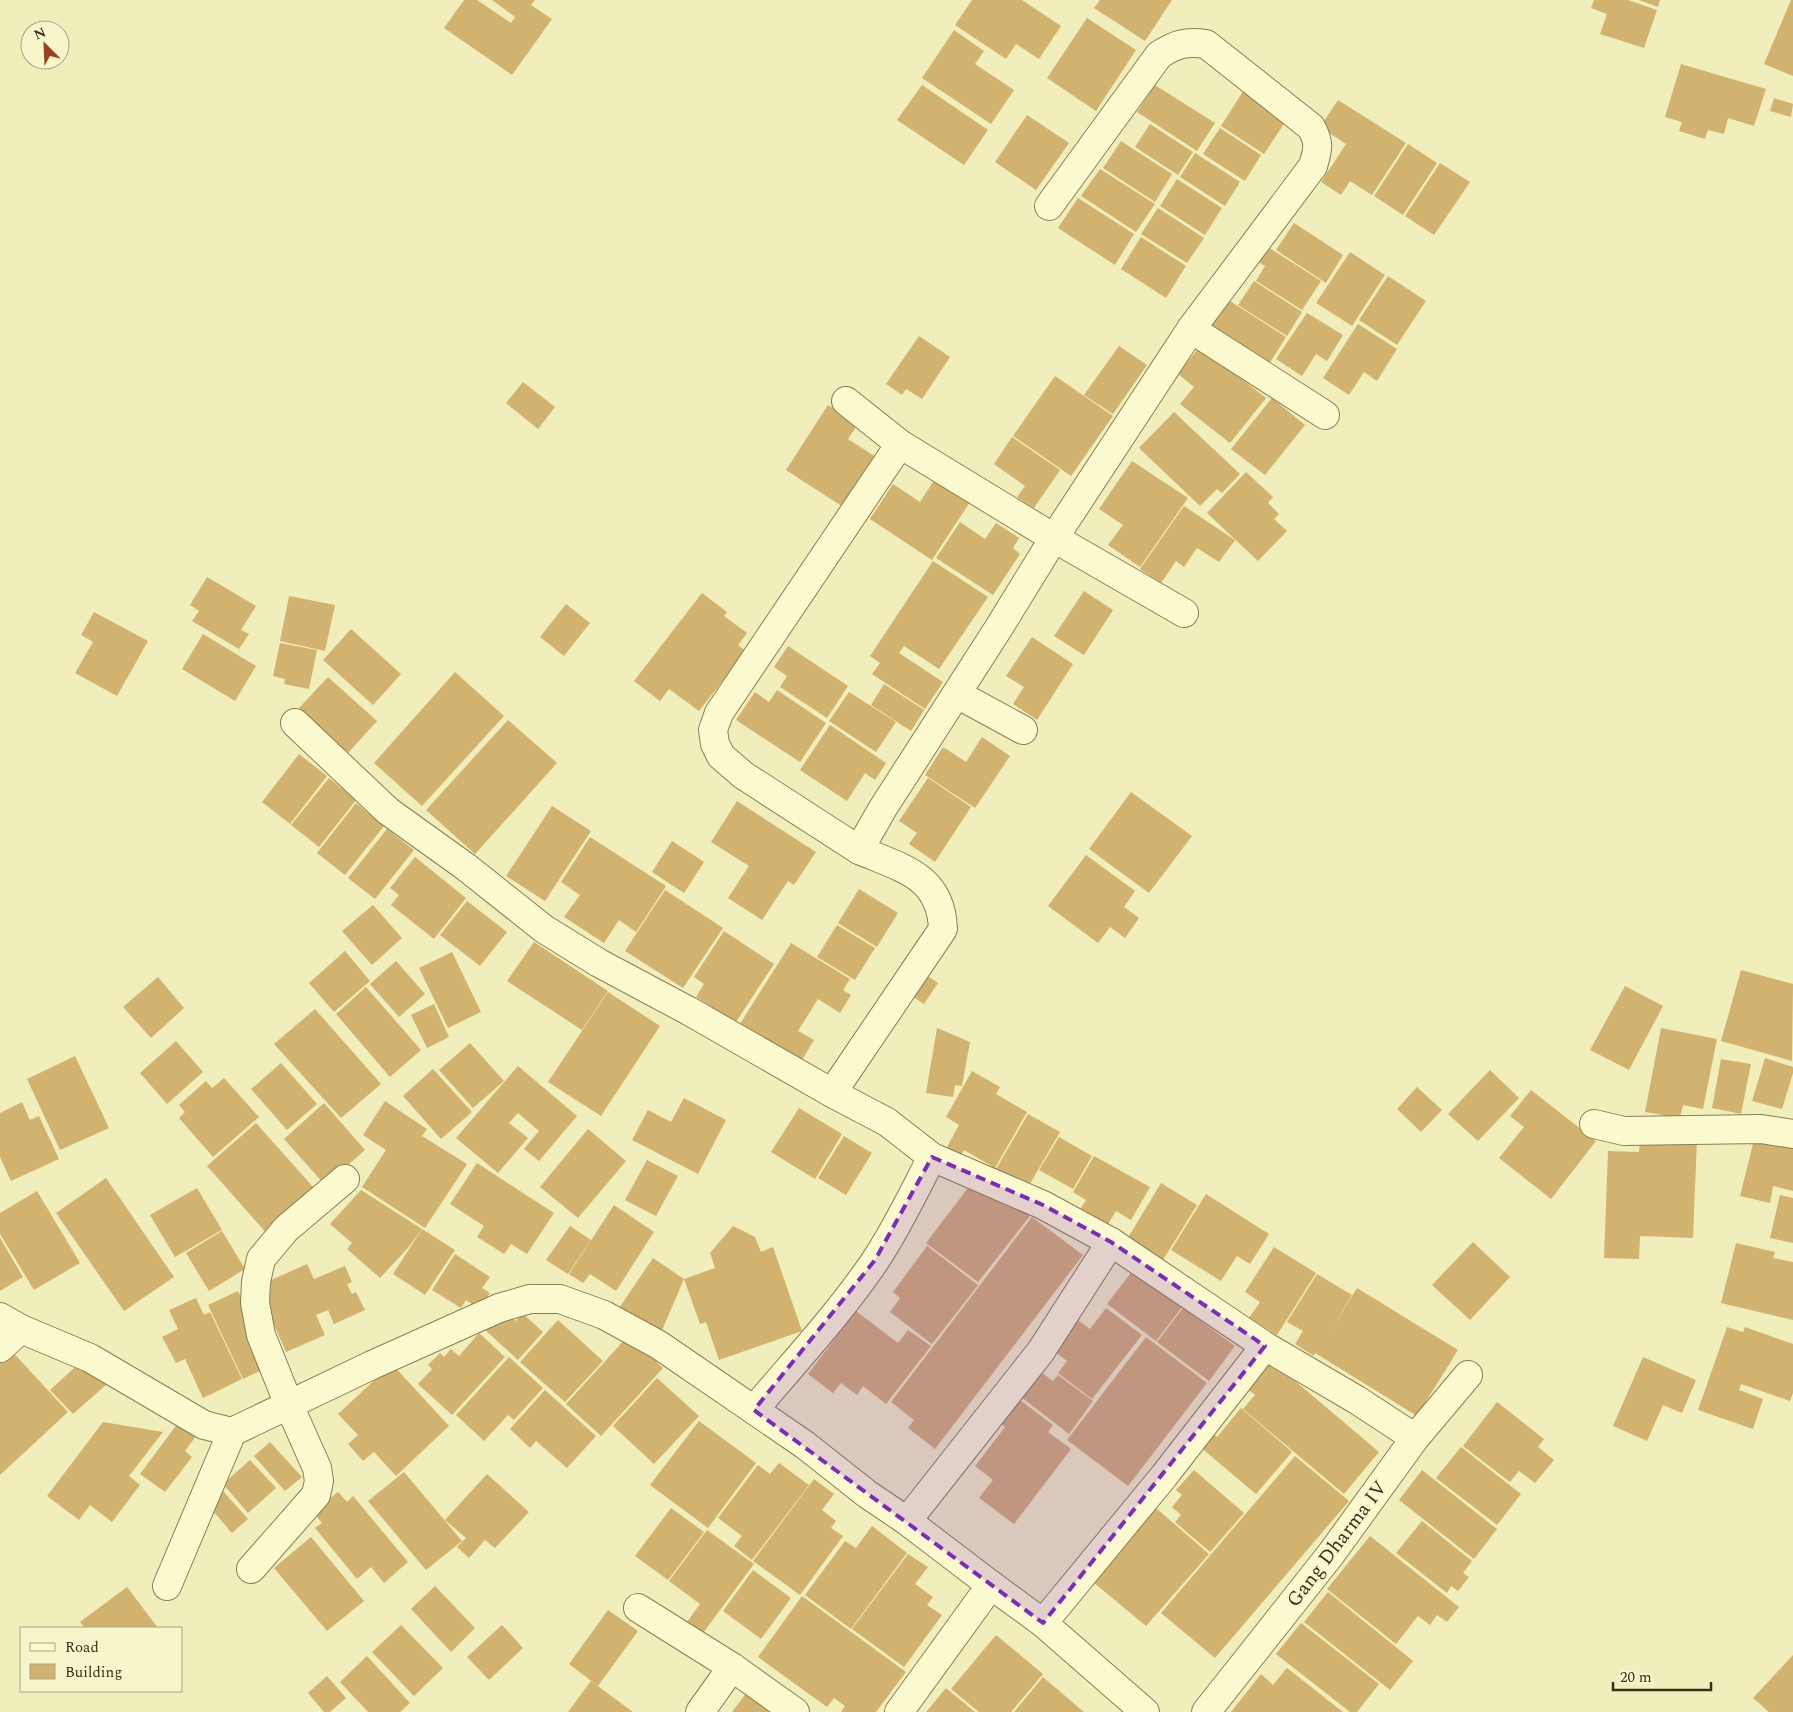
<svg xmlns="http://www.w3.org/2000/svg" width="1793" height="1712" font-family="Spectral,serif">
<rect width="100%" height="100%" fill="#f0efbb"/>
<g fill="#d1b26e">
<path d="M464 0H477L511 23 515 17 492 0H535L531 5 552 19 512 75 444 28Z"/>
<path d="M972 0H1022L1061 26 1039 59 1016 44 1006 59 955 25Z"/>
<path d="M1100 0H1172L1145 41 1094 8Z"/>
<path d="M1594 0H1628L1657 10 1644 48 1600 34 1607 14 1591 8Z"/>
<path d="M1639 0H1660L1658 7Z"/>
<path d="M1791 0H1793V76L1764 64Z"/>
<path d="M1087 18 1136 50 1096 111 1047 78Z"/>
<path d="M954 30 984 51 975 64 1014 90 991 124 922 78Z"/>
<path d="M1681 64 1766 89 1754 126 1728 118 1724 134 1708 130 1705 139 1679 131 1682 122 1665 117Z"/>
<path d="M922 85 988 130 964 165 897 120Z"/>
<path d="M1155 85 1215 123 1197 151 1137 112Z"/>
<path d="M1247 85 1291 113 1264 154 1221 126Z"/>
<path d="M1774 98 1793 104 1791 117 1770 111Z"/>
<path d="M1338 100 1406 143 1372 195 1350 181 1341 195 1321 182 1346 144 1320 127Z"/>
<path d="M1027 115 1069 143 1036 190 995 162Z"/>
<path d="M1150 124 1193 152 1178 175 1135 147Z"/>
<path d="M1220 128 1261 155 1245 181 1203 154Z"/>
<path d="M1121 141 1172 174 1155 202 1103 168Z"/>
<path d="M1408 144 1437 163 1403 215 1374 196Z"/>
<path d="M1195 153 1240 182 1225 206 1180 177Z"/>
<path d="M1440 163 1470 182 1434 235 1405 216Z"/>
<path d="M1100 169 1155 204 1136 232 1081 196Z"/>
<path d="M1177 179 1222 208 1205 235 1160 206Z"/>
<path d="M1078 198 1134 234 1115 265 1058 228Z"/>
<path d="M1158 208 1204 238 1187 263 1141 234Z"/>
<path d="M1294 223 1343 255 1326 283 1276 250Z"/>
<path d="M1141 237 1186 266 1166 298 1121 269Z"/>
<path d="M1268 247 1321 281 1302 310 1256 281 1265 266 1258 262Z"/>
<path d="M1350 252 1385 275 1352 326 1316 303Z"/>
<path d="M1388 276 1426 301 1397 345 1359 320Z"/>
<path d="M1254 281 1302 312 1287 336 1238 305Z"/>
<path d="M1227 299 1286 337 1268 366 1209 328Z"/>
<path d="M1307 313 1343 335 1327 361 1316 354 1302 376 1276 359Z"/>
<path d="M1358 324 1397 349 1377 381 1364 372 1349 395 1323 378Z"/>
<path d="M919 336 950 357 922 399 906 389 902 395 886 384Z"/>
<path d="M1119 346 1147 365 1113 414 1084 395Z"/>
<path d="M1200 346 1266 398 1230 443 1180 404 1194 387 1178 374Z"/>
<path d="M1055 376 1113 416 1071 476 1013 436Z"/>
<path d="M523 382 555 407 538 429 506 403Z"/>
<path d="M1272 398 1305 425 1265 475 1231 449Z"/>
<path d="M828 405 858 424 848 439 876 457 843 507 786 470Z"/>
<path d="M1174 412 1240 474 1222 493 1217 489 1200 506 1139 448Z"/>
<path d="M1012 437 1060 470 1034 508 1017 497 1025 486 994 464Z"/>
<path d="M1132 461 1188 498 1140 567 1108 545 1123 525 1099 509Z"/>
<path d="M1246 472 1273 497 1268 503 1279 514 1274 519 1287 531 1258 561 1207 513Z"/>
<path d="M935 479 970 502 932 560 870 519 893 484 920 502Z"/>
<path d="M1184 506 1235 540 1219 562 1197 548 1184 567 1176 561 1161 583 1140 569Z"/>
<path d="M960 522 985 539 996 523 1019 538 1013 548 1020 554 993 595 936 558Z"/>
<path d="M933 561 988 597 939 669 904 646 899 653 943 682 925 709 872 674 880 663 870 656Z"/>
<path d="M207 577 256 606 241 630 249 634 239 649 192 621 199 611 190 605Z"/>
<path d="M1084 591 1113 610 1084 655 1054 636Z"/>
<path d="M702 593 727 612 724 616 747 633 738 645 746 651 699 711 669 689 660 701 634 681Z"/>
<path d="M289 596 335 605 325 651 280 641Z"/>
<path d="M566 604 590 623 564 656 540 637Z"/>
<path d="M94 612 148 641 117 696 75 673 93 642 81 635Z"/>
<path d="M351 629 401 674 373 705 323 660Z"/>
<path d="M203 634 256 666 235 701 182 669Z"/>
<path d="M1032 637 1073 664 1037 720 1013 704 1024 687 1006 676Z"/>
<path d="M280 643 317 650 309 689 284 684 285 679 273 676Z"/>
<path d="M788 646 848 686 827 718 780 687 787 676 774 667Z"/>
<path d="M455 672 504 716 422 806 374 763Z"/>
<path d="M328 677 377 721 348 753 299 708Z"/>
<path d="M884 684 924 710 911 731 871 705Z"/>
<path d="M777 690 826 723 800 762 736 720 755 692 769 702Z"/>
<path d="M849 692 896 722 876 752 829 721Z"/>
<path d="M508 720 557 763 475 854 426 810Z"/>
<path d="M830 725 886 763 875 780 865 773 847 801 800 770Z"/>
<path d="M982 737 1010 756 975 808 925 775 943 747 966 762Z"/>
<path d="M299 754 327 776 290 824 262 802Z"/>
<path d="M329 778 356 800 319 847 291 825Z"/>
<path d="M928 778 971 807 935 862 909 844 917 833 899 821Z"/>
<path d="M1131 792 1192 836 1149 893 1089 849Z"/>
<path d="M737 801 816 852 794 885 788 881 762 920 728 898 749 866 711 842Z"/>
<path d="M356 803 384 826 345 875 317 853Z"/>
<path d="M552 806 591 831 545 901 506 876Z"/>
<path d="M387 829 414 850 375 899 348 878Z"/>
<path d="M590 837 666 886 636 932 619 920 604 943 564 917 580 895 561 882Z"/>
<path d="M672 841 704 862 684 893 652 872Z"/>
<path d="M1086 855 1135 891 1124 907 1139 918 1125 938 1110 927 1098 943 1048 906Z"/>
<path d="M415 857 466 898 434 939 391 905 399 895 390 888Z"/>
<path d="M859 889 898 913 877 947 838 923Z"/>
<path d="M665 890 723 928 683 988 625 951Z"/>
<path d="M467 901 507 932 480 966 440 935Z"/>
<path d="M373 905 402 938 372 965 342 931Z"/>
<path d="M837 925 875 948 855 980 817 957Z"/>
<path d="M724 931 774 964 736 1022 696 997 704 984 694 977Z"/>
<path d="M534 942 608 991 582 1030 507 981Z"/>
<path d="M791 943 850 979 843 990 851 995 840 1013 818 999 798 1031 814 1040 799 1065 738 1027Z"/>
<path d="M345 951 370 981 334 1012 309 983Z"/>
<path d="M452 952 481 1012 448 1028 419 968Z"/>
<path d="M396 961 425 994 399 1017 370 984Z"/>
<path d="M1741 970 1793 984 1792 1061 1721 1041Z"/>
<path d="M922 972 938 983 924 1004 907 993Z"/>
<path d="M158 977 184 1008 151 1038 123 1007Z"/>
<path d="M1625 986 1663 1006 1629 1070 1590 1050Z"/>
<path d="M366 987 421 1050 390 1077 336 1014Z"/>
<path d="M608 992 660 1026 601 1116 548 1082Z"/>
<path d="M434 1004 449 1037 427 1048 411 1015Z"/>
<path d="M315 1009 381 1084 341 1118 274 1044Z"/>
<path d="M937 1028 970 1042 962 1086 955 1085 953 1097 926 1093Z"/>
<path d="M1661 1028 1717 1039 1703 1109 1683 1105 1680 1118 1645 1112Z"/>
<path d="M176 1041 203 1072 167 1104 140 1073Z"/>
<path d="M470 1043 504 1081 473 1108 439 1070Z"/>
<path d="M75 1056 109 1128 60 1150 27 1079Z"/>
<path d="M1765 1058 1793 1067V1073L1782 1109 1752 1101Z"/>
<path d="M1721 1059 1751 1064 1741 1114 1712 1108Z"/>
<path d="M281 1063 317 1104 287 1130 251 1089Z"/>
<path d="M518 1066 577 1116 539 1161 524 1149 539 1131 518 1113 509 1123 528 1138 498 1173 456 1138Z"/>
<path d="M433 1069 472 1112 441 1139 403 1096Z"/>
<path d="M1490 1070 1519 1098 1478 1141 1448 1114Z"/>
<path d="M972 1071 1000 1087 996 1094 1027 1112 995 1168 964 1150 961 1155 947 1147 959 1125 946 1117Z"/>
<path d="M224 1078 259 1117 213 1157 179 1118 185 1112 179 1105 206 1081 212 1088Z"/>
<path d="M1417 1087 1442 1110 1421 1132 1397 1109Z"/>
<path d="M1531 1090 1596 1141 1551 1199 1499 1158 1524 1127 1510 1116Z"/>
<path d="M684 1098 726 1120 698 1174 632 1140 648 1110 671 1122Z"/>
<path d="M385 1101 427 1129 422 1136 467 1164 425 1228 362 1187 386 1150 363 1135Z"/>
<path d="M22 1102 30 1120 39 1116 59 1159 11 1181 0 1157V1113Z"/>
<path d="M324 1103 365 1150 325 1185 284 1139Z"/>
<path d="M799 1108 842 1134 815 1179 771 1152Z"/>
<path d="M1028 1114 1060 1132 1028 1187 996 1169Z"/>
<path d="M256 1123 314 1188 270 1237 207 1166Z"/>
<path d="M588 1129 626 1161 578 1218 540 1187Z"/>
<path d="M844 1136 872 1153 846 1195 818 1178Z"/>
<path d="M1755 1136 1793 1145V1191L1773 1186 1770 1203 1740 1196Z"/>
<path d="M1059 1137 1092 1156 1073 1189 1039 1170Z"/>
<path d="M1640 1137 1697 1139 1693 1238 1640 1236 1639 1259 1604 1258 1608 1151 1639 1152Z"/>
<path d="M1094 1156 1150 1187 1131 1220 1116 1211 1107 1226 1080 1210 1086 1200 1073 1192Z"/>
<path d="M647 1160 678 1176 656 1216 625 1200Z"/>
<path d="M477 1163 554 1213 527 1254 511 1244 504 1254 477 1237 484 1226 450 1204Z"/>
<path d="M106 1178 174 1277 124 1311 56 1213Z"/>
<path d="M1161 1183 1197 1205 1161 1263 1126 1241Z"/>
<path d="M971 1184 990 1185 1030 1216 978 1282 926 1243Z"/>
<path d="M197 1188 222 1230 175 1257 150 1215Z"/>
<path d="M361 1190 422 1229 407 1249 380 1278 347 1249 352 1243 330 1224Z"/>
<path d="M37 1191 80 1263 34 1290 0 1234V1213Z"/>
<path d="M1206 1194 1269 1234 1250 1264 1237 1256 1221 1281 1171 1250Z"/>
<path d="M1780 1195 1793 1198V1243L1770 1238Z"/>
<path d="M614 1205 654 1232 616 1291 590 1274 583 1283 569 1274Z"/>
<path d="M1032 1217 1083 1255 935 1449 908 1428 914 1420 891 1402Z"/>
<path d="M570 1226 591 1240 568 1274 546 1260Z"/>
<path d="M733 1226 755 1237 761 1252 773 1247 802 1331 719 1360 706 1322 700 1324 684 1279 715 1268 710 1253Z"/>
<path d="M422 1229 455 1250 425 1295 393 1274Z"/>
<path d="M222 1231 245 1269 209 1291 186 1253Z"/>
<path d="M0 1238 23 1277 0 1291Z"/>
<path d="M1473 1242 1510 1277 1470 1320 1432 1285Z"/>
<path d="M1736 1243 1775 1252 1773 1258 1793 1262V1320L1721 1303Z"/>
<path d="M927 1246 978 1285 932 1344 890 1312 900 1298 893 1292Z"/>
<path d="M1274 1247 1316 1273 1277 1335 1249 1318 1260 1302 1245 1292Z"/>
<path d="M455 1254 490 1277 482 1288 490 1293 479 1309 466 1300 461 1308 432 1290Z"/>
<path d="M653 1258 684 1279 657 1342 615 1314Z"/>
<path d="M307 1264 314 1279 345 1266 352 1282 347 1284 352 1294 356 1292 365 1310 334 1324 328 1310 316 1315 325 1335 286 1352 261 1295 271 1291 267 1282Z"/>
<path d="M1133 1270 1182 1307 1156 1341 1107 1304Z"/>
<path d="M1317 1274 1352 1295 1328 1335 1357 1288 1458 1350 1417 1416 1315 1353 1314 1356 1295 1344 1303 1331 1287 1322Z"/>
<path d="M238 1291 263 1344 268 1367 243 1379 208 1305Z"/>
<path d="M196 1298 204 1315 210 1312 242 1379 203 1398 185 1359 176 1363 162 1337 178 1329 169 1310Z"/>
<path d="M1106 1308 1142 1335 1092 1399 1058 1373 1067 1361 1054 1351 1078 1320 1090 1329Z"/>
<path d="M1183 1308 1235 1346 1209 1381 1157 1342Z"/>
<path d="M856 1311 898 1343 908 1330 931 1346 886 1404 863 1386 857 1395 841 1383 833 1393 808 1374Z"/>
<path d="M507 1313 516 1321 522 1313 543 1332 518 1360 483 1328Z"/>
<path d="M558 1320 603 1361 565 1402 520 1362Z"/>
<path d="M1727 1327 1743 1332 1745 1327 1793 1344V1393L1790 1401 1741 1384 1739 1390 1763 1399 1753 1429 1698 1410Z"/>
<path d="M479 1333 505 1357 452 1415 418 1384 432 1369 428 1365 440 1353 444 1357 451 1349 459 1356Z"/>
<path d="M628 1336 663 1368 601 1436 566 1404Z"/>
<path d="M1146 1337 1207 1383 1128 1486 1067 1440Z"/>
<path d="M7 1346 68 1412 0 1475V1352Z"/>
<path d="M509 1357 543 1388 514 1420 508 1415 484 1441 456 1415Z"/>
<path d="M1643 1357 1696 1380 1682 1413 1663 1405 1647 1441 1613 1426Z"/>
<path d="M84 1359 107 1384 73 1414 50 1390Z"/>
<path d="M1269 1359 1379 1452 1344 1494 1243 1409 1255 1395 1245 1387Z"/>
<path d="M392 1364 449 1426 396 1476 374 1452 363 1461 348 1444 358 1435 338 1414Z"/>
<path d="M1041 1372 1053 1381 1058 1375 1093 1401 1069 1434 1021 1397Z"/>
<path d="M657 1378 699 1416 654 1464 613 1426Z"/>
<path d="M545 1390 596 1436 567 1468 536 1441 530 1448 510 1429Z"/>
<path d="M1016 1397 1053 1425 1048 1432 1071 1449 1014 1524 979 1498 993 1480 975 1466 1005 1427 998 1422Z"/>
<path d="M1497 1402 1544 1439 1538 1447 1554 1460 1535 1483 1519 1471 1510 1482 1463 1446Z"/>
<path d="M1241 1408 1292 1452 1256 1494 1199 1446 1211 1432 1217 1437Z"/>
<path d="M699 1421 756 1463 708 1528 650 1485Z"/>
<path d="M103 1422 163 1432 129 1476 140 1485 112 1522 90 1505 79 1520 47 1496Z"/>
<path d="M178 1423 196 1436 185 1451 192 1457 165 1492 140 1474Z"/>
<path d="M270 1442 302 1477 285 1491 254 1456Z"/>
<path d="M1461 1447 1521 1494 1497 1525 1436 1478Z"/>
<path d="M1295 1456 1349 1501 1215 1658 1161 1613Z"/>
<path d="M250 1460 276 1488 248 1513 223 1484Z"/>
<path d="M779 1463 809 1485 752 1560 734 1546 742 1536 718 1518 758 1465 770 1474Z"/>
<path d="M1194 1470 1244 1513 1210 1552 1175 1522 1181 1515 1172 1507 1182 1495 1176 1490Z"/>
<path d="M1422 1470 1497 1529 1474 1559 1399 1500Z"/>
<path d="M404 1472 462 1541 426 1570 368 1501Z"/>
<path d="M487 1474 529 1512 495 1548 485 1540 469 1558 457 1547 466 1538 445 1520Z"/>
<path d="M814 1479 834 1494 822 1510 836 1521 831 1528 843 1536 800 1595 753 1561Z"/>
<path d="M223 1491 248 1519 232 1533 207 1504Z"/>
<path d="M338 1492 347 1502 353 1496 408 1562 384 1583 371 1567 357 1579 315 1528 322 1523 313 1512Z"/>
<path d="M671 1508 704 1532 668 1580 635 1556Z"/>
<path d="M1156 1508 1209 1554 1146 1626 1093 1582Z"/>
<path d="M1422 1521 1472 1561 1463 1573 1469 1577 1458 1591 1451 1586 1447 1593 1396 1553Z"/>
<path d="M872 1526 907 1553 851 1629 805 1595 845 1541 856 1548Z"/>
<path d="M707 1530 754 1564 703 1633 687 1622 700 1604 669 1581Z"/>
<path d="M1370 1536 1459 1607 1447 1622 1437 1615 1430 1625 1418 1616 1396 1644 1327 1589Z"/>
<path d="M311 1537 364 1601 327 1631 274 1568Z"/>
<path d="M908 1554 928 1567 915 1584 933 1597 927 1605 942 1615 904 1667 852 1629Z"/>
<path d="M753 1570 791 1598 761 1639 723 1611Z"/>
<path d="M435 1586 475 1628 451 1652 411 1609Z"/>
<path d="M127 1587 158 1628H85L80 1622Z"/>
<path d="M1328 1592 1413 1661 1390 1690 1304 1622Z"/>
<path d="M802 1596 906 1672 876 1712H841L845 1706 834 1698 827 1707 758 1657Z"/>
<path d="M608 1610 638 1631 598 1686 569 1664Z"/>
<path d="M1301 1623 1379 1684 1357 1712H1350L1276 1654Z"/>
<path d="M401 1625 443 1668 414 1696 372 1652Z"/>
<path d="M502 1625 523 1648 489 1680 467 1657Z"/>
<path d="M996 1635 1043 1674 1011 1712H979L951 1689Z"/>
<path d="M1793 1655V1712H1769L1753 1698Z"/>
<path d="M367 1656 410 1703 400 1712H368L340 1682Z"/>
<path d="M1287 1668 1343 1712H1231L1261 1674 1273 1685Z"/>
<path d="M327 1676 346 1698 330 1712H324L308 1693Z"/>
<path d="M1043 1677 1084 1712H1014Z"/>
<path d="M591 1681 633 1712H568Z"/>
<path d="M946 1688 975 1712H926Z"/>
<path d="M747 1692 774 1712H732Z"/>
</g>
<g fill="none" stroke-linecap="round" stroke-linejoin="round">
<g stroke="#887e54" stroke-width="30">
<g id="minor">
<path d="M1191 329 1325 415"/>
<path d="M846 401 900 444 1054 538 1184 613"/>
<path d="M957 694 1023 730"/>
<path d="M295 723 388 811 466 867 544 929 599 963 689 1011 832 1093 887 1122 932 1157 1043 1205 1111 1242 1265 1346 1357 1400 1415 1438"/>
<path d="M859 850 743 775 721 756 715 744 713 730 719 713 900 444"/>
<path d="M832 1093 943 929C941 875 901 868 859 850L883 808 998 629 1054 538 1191 329 1313 166C1318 149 1320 143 1311 127L1206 44C1186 41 1176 44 1159 55L1049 206"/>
<path d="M1594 1124 1624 1131 1761 1129 1793 1134"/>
<path d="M0 1317 21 1329 90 1358 204 1425 232 1432 372 1365 499 1308 530 1299H560L604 1315 659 1345 805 1445 867 1494 907 1521 991 1585 1043 1623 1145 1712"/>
<path d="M0 1348 21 1329"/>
<path d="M754 1410C795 1361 839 1314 875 1261 897 1228 914 1192 932 1157"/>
<path d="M907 1521 1041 1351 1111 1242"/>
<path d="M251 1569 316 1495 319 1481 317 1468 289 1405 261 1335 255 1303 256 1282 261 1259 286 1229 345 1179"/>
<path d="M167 1586 232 1432"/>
<path d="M638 1608 732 1667 795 1712"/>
<path d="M1043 1623 1164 1476 1265 1346"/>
<path d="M700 1712 732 1667"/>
<path d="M899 1712 991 1585"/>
<path d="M1206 1712 1331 1554 1415 1438 1468 1375"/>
</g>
</g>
<use href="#minor" stroke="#fbface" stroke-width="28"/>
</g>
<path fill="#7b2cbf" fill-opacity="0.2" stroke="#7b2cbf" stroke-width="4" stroke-dasharray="10 6" stroke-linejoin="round" d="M932 1157 1043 1205 1111 1242 1265 1346 1043 1623 754 1410 875 1260Z"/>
<g text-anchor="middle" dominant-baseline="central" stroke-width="4" stroke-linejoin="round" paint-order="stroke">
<g font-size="20" fill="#362f1a" stroke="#f7f6cb">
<text transform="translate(1337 1544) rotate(-53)">Gang Dharma IV</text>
</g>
</g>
<rect x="20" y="1627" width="162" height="65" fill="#f7f6cb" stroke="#aaa684"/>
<rect x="30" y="1643" width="25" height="8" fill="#fbface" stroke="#aaa684"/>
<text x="65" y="1652" font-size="15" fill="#362f1a">Road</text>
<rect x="30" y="1664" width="25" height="15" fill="#d1b26e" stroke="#aaa684"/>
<text x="65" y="1677" font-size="15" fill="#362f1a">Building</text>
<g transform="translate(45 45) rotate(336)"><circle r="24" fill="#f7f6cb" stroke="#aaa684"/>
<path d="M0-4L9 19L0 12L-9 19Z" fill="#9a4121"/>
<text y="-8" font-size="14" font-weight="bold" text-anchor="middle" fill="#362f1a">N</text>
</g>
<path d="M1613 1682v8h98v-8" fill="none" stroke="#362f1a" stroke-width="2.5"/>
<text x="1620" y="1682" font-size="15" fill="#362f1a" stroke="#f7f6cb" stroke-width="4" paint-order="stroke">20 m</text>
</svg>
